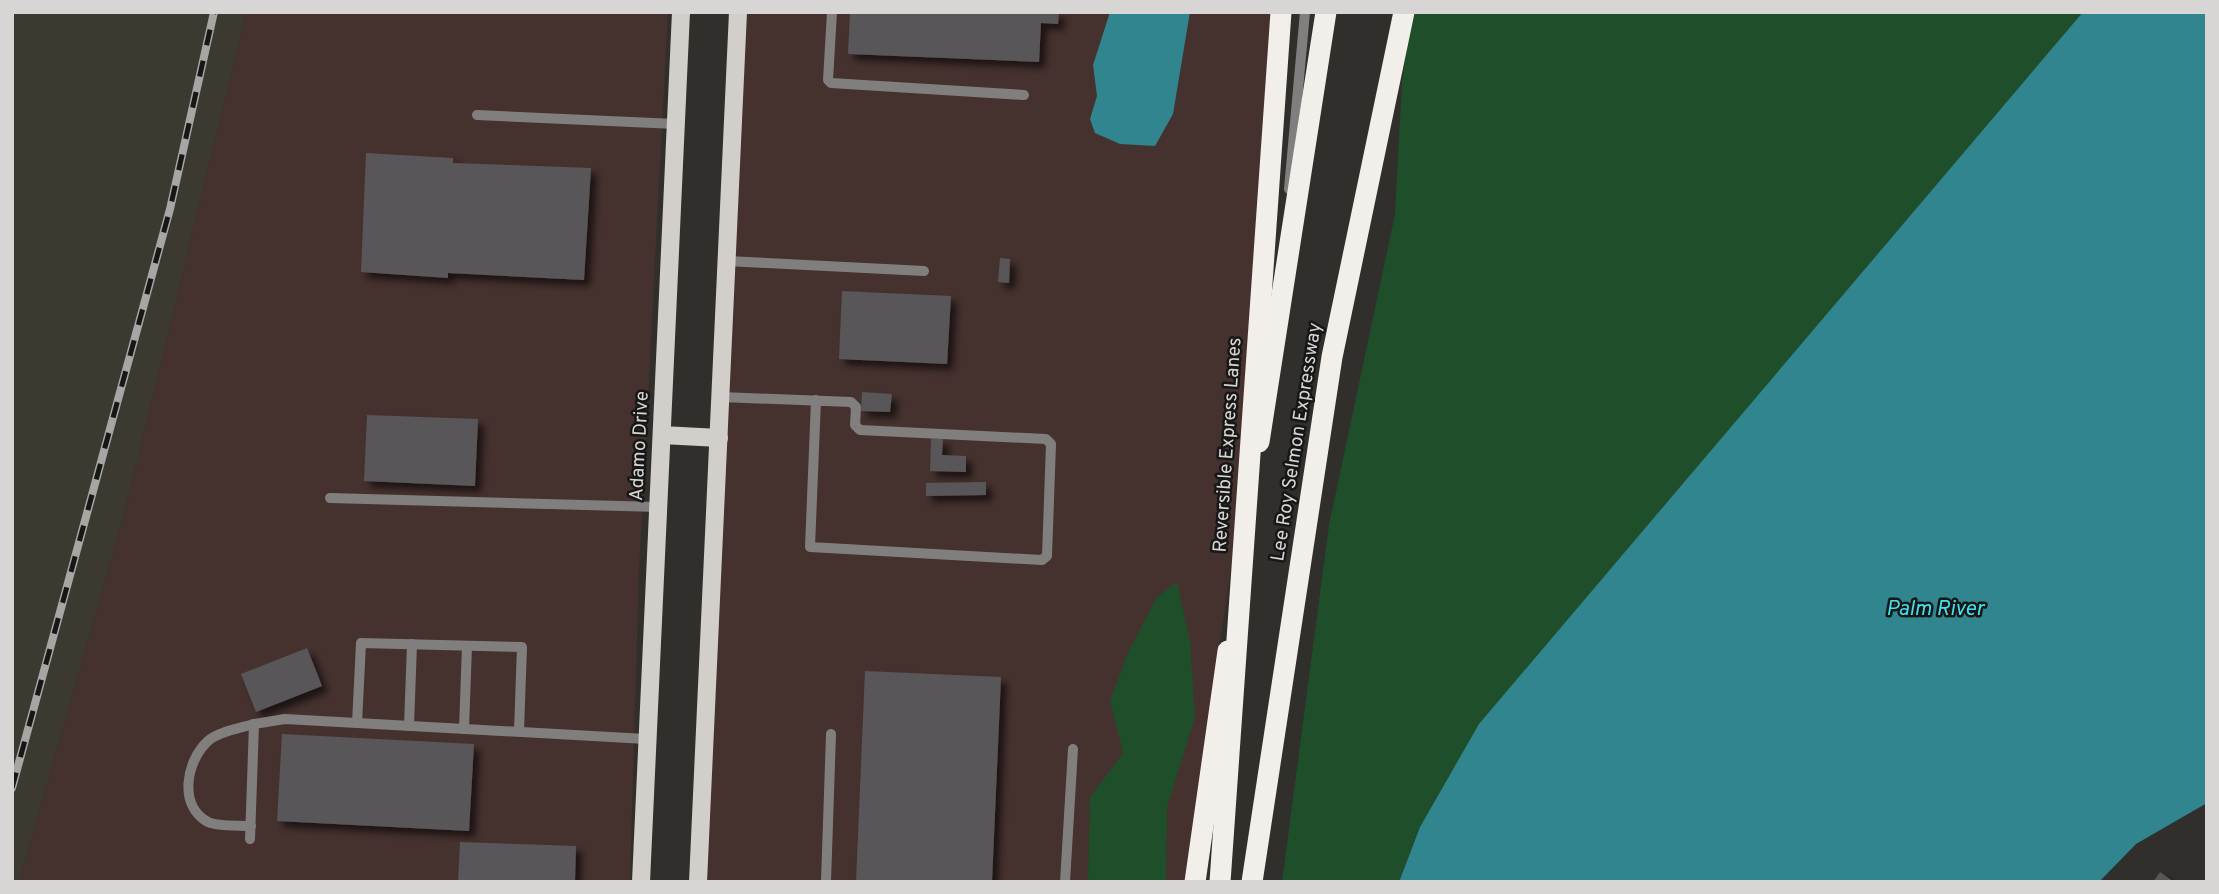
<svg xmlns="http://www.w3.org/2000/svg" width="2219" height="894" font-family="Overpass,sans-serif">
<defs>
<filter id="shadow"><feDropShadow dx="6" dy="6" stdDeviation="3.5" flood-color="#0009"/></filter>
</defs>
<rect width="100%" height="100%" fill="#302f2b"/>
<g fill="#45312e">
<path d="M246 12H668L639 571 630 882H19L126 507Z"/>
<path d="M733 12H1281L1264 343 1185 882H694Z"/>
</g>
<path fill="#3c3930" d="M12 12H246L126 507 19 882H12Z"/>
<g fill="#1f4e2b">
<path d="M1412 12H2083L1480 724 1420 827 1399 882H1282L1329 525 1395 214 1402 82Z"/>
<path d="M1177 582 1190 641 1195 717 1167 808 1166 882H1088L1090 797 1123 753 1110 701 1129 650 1157 597Z"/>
</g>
<g fill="#31858f">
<path d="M1110 12H1190L1173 114 1155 146 1120 144 1095 133 1090 119 1097 96 1093 65Z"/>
<path d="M2083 12H2207V803L2136 844 2099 882H1399L1420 827 1479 724Z"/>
</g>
<g fill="#595659" filter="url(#shadow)">
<path d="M850 12H1059L1058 24 1041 23 1039 62 848 54Z"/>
<path d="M366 153 453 158V163L591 168 584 280 448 273V278L361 272Z"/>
<path d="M1000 258 1010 259 1009 283 998 282Z"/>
<path d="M842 291 951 296 947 364 839 359Z"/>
<path d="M862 392 892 394 890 412 861 411Z"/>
<path d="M367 415 478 419 475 486 364 481Z"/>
<path d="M931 439H943L942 455 966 456V472L930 471Z"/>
<path d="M986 482V495L926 496V483Z"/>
<path d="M307 648 322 686 256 712 241 674Z"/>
<path d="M865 671 1001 677 992 882H856Z"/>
<path d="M282 734 474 744 469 831 277 821Z"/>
<path d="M460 842 576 846 575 882H458Z"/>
<path d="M2160 872 2174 882H2153Z"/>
</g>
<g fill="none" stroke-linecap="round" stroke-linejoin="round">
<g stroke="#807f7d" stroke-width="10">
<path d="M832 12 828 80 831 83 1024 95"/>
<path d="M477 115 676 124"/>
<path d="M1289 189 1305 12"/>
<path d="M727 261 924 271"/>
<path d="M721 397 851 402 856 407 855 425 860 430 1046 439 1051 444 1047 556 1042 560 810 547 816 400"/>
<path d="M330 498 658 507"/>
<path d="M357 723 361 643 522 647 519 731"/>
<path d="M409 726 412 644"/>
<path d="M464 729 467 646"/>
<path d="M251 826C239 825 219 827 208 822 178 806 186 761 208 741 217 732 241 728 254 724"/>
<path d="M250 839 254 724 285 719 646 739"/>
<path d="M826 882 831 734"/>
<path d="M1065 882 1073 749"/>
</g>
<g stroke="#d2cfcb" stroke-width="18">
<path d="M662 435 719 438"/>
<path d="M641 882 681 12"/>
<path d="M698 882 738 12"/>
</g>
<g stroke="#f2eeea" stroke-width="21">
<path d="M1259 442 1326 12"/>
<path d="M1195 882 1228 651"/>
<path d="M1252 882 1332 357 1404 12"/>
</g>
<g stroke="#a7a6a3" stroke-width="8">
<path id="rail" d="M12 788 170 209 214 12"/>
</g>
<use href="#rail" stroke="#171715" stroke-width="5" stroke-dasharray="16" stroke-linecap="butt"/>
<path stroke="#f2eeea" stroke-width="21" d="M1220 882 1281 12"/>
</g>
<g text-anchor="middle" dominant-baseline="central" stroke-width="5" stroke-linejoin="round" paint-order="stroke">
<g font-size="19" fill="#d7d6d4" stroke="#171715">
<text transform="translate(1297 442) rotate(-81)">Lee Roy Selmon Expressway</text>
<text transform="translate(1228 445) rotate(-86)">Reversible Express Lanes</text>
<text transform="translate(640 446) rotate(-87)">Adamo Drive</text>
</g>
<g font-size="21" font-style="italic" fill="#40e2f4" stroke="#171715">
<text x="1935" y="609">Palm River</text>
</g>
</g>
<rect width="2219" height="894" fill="none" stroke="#d7d6d4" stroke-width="28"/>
</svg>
